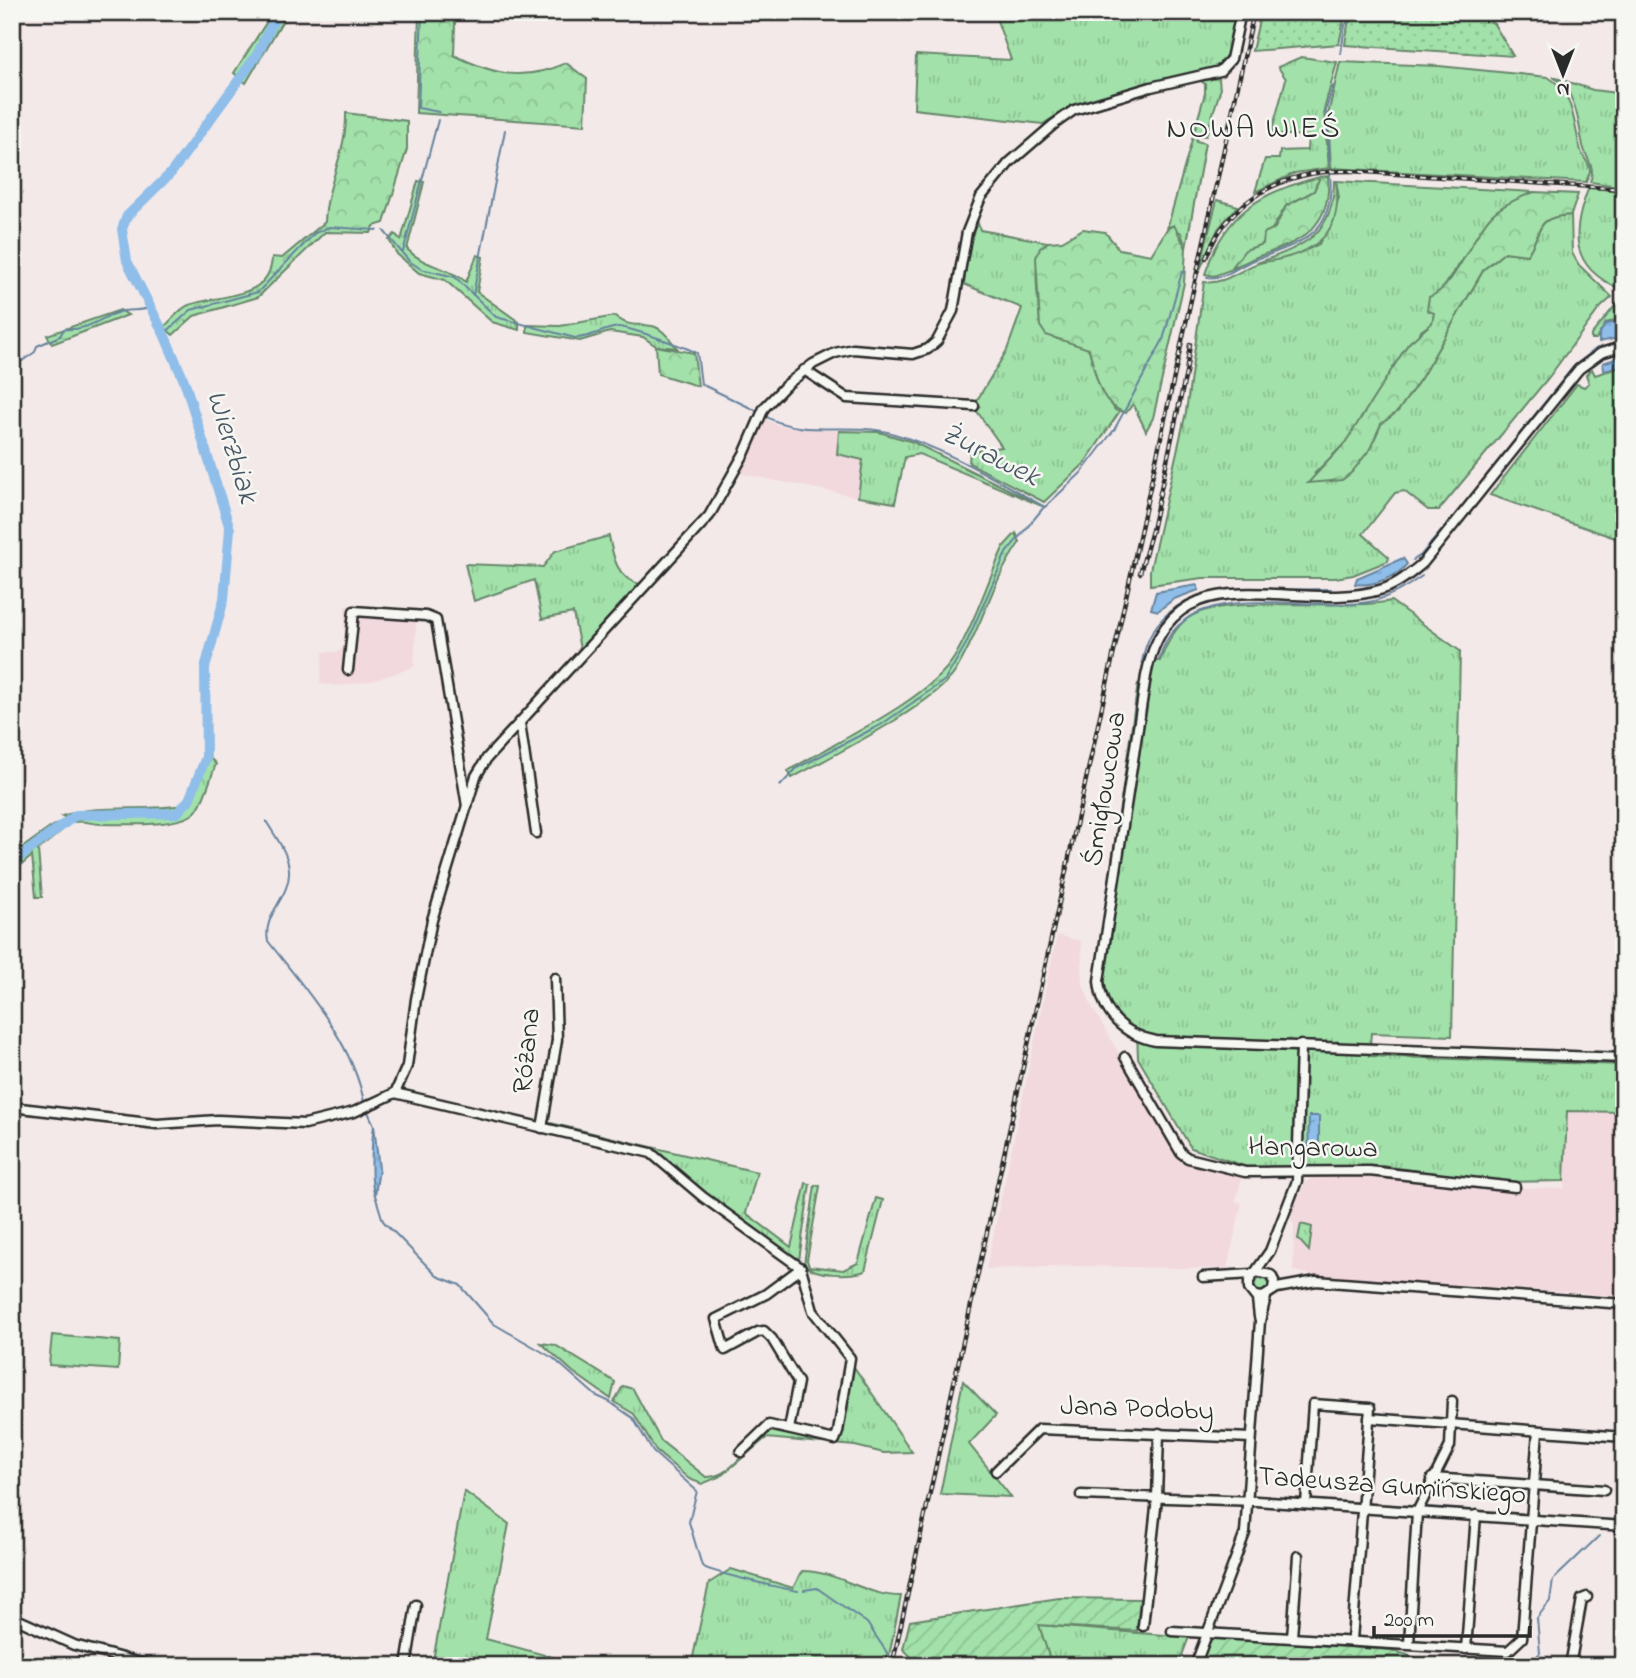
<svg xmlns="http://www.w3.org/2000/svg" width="1636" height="1678" font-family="'Indie Flower',sans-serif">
<defs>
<pattern id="grass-tufts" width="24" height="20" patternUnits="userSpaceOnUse" patternTransform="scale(1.75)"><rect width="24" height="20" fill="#a2e1aa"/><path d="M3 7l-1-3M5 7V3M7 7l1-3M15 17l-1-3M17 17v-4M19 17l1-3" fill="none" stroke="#8cc192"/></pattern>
<pattern id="forest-crowns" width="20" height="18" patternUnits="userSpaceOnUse" patternTransform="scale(1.75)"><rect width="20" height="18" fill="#a2e1aa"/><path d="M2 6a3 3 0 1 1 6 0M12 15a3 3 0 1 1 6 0" fill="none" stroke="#8cc192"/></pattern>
<pattern id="park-dots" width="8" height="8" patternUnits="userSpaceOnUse" patternTransform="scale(1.75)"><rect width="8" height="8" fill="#a2e1aa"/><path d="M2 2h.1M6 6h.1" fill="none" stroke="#8cc192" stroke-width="1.8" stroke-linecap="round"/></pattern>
<pattern id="garden-furrows" width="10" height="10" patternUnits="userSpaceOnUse" patternTransform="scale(1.75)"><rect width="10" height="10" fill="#a2e1aa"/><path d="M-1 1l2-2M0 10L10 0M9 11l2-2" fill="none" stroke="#8cc192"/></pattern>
<pattern id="water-ripples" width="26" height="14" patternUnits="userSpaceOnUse" patternTransform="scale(1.75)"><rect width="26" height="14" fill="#8ebee9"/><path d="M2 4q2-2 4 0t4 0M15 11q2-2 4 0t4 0" fill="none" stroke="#7ba3c8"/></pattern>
</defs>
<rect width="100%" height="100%" fill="#f4e9e9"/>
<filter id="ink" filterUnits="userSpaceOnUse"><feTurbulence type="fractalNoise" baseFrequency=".0143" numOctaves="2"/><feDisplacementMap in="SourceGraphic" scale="14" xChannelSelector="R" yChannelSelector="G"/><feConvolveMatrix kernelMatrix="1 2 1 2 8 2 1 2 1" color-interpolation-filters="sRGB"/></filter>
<g filter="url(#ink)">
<g fill="#f2d9de">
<path d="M763 418 780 426 839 431 837 454 863 459 858 497 743 474 740 471Z"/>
<path d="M345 606 417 611 414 667 375 680 340 686 320 684 323 652H338L344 646Z"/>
<path d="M1057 935 1081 941 1083 984 1091 1005 1181 1160 1242 1178 1236 1201 1242 1203 1227 1269 1078 1266 986 1269Z"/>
<path d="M1567 1110 1624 1112V1296L1319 1276 1293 1271 1294 1224 1291 1221V1212L1305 1182 1317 1175H1384L1462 1186 1564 1189Z"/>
</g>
<g fill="url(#grass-tufts)" stroke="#66866a" stroke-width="2">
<path d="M994 12H1236L1229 51 1218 67 1094 99 1068 108 1043 124 914 109 916 55 1011 60Z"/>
<path d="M1301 57 1337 62 1324 110 1329 168 1295 173 1255 192 1265 159H1279L1280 151 1307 150 1308 136 1271 134 1286 79 1278 67Z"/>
<path d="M1340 62 1439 66 1548 77C1575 93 1573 124 1581 151 1583 158 1591 165 1590 171 1590 173 1586 181 1586 182L1331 168 1328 115Z"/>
<path d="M1553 77 1593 90 1624 94V187L1590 182C1596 166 1587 161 1583 146 1578 121 1577 92 1553 77Z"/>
<path d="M1219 78 1220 91 1206 136 1197 135 1196 141 1205 143 1186 248 1181 233 1171 226 1167 229 1205 93V84L1201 81Z"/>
<path d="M1320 177 1314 191 1286 206 1263 244 1246 250 1234 266 1238 267 1214 276 1205 274C1224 214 1261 191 1320 177Z"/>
<path d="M418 181 424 182 407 249C425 268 448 266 466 282L477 255 483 257 477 292 519 322V330L492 322 445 280 419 273 397 254 389 240 395 234 401 240Z"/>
<path d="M1336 181 1534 192 1493 214 1440 293 1432 323 1421 331 1345 443 1314 474 1370 449 1381 424 1398 411 1421 378 1484 269 1505 252 1527 255C1544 230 1533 217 1571 215L1572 253 1579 265 1612 297 1599 309 1549 377 1439 510H1428L1404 491 1395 493 1363 534 1389 557 1388 561 1353 575 1335 578H1203L1150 585V570L1186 412 1204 282C1223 285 1238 271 1256 264 1276 256 1299 256 1319 244L1339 198Z"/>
<path d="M1589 187 1624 192V284L1620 289C1569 267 1571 232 1589 187Z"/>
<path d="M1217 200 1238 206 1218 229 1198 274Z"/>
<path d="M977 220 980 230 1048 242C1028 258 1040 301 1040 326L1057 339 1073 341 1089 349 1096 376 1115 410 1120 411 1084 464 1044 502 969 463 970 451 1002 447 976 410V402L1007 350 1022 308 964 284 968 251Z"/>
<path d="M1624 295V325L1616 320 1606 323 1596 339H1591V335Z"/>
<path d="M615 316C629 328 636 323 652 326 663 328 671 341 677 348L656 346 643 337 610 332 580 341 527 332V325L560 326Z"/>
<path d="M1624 366V541L1490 495 1577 384 1584 387 1589 383 1586 375 1592 369 1595 375Z"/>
<path d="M839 431 879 432 913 442 1042 506 919 454 905 457 895 503 858 497 863 460 837 454Z"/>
<path d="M609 536C613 557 617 579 640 584L580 649 573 613 542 619 534 580 474 601 465 564 543 567 555 551Z"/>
<path d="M1391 601 1460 651 1452 1036 1371 1033 1369 1056 1624 1065V1112L1567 1111 1564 1181 1494 1182 1383 1166 1250 1168 1191 1148 1138 1058 1137 1032C1109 1016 1102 993 1104 962L1154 661H1160C1166 645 1175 627 1189 617 1226 594 1341 611 1391 601Z"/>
<path d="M1138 683 1129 779 1100 946Z"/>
<path d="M54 825 66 827 38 850 42 897H36L32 856 12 873V855Z"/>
<path d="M546 1122 757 1172 746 1213 791 1247 806 1183 810 1184 799 1260 707 1196 658 1154 546 1125Z"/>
<path d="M815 1185 820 1186 807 1260 809 1266 843 1270 858 1263 876 1198 883 1200 865 1271C850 1276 815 1276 804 1264Z"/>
<path d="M1301 1224 1312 1227 1309 1251 1298 1239Z"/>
<circle cx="1262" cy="1284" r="9"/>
<path d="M541 1343 555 1345 615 1382 611 1399 573 1372Z"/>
<path d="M852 1364 912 1452 884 1453 855 1446 766 1438 721 1476 702 1484 689 1479 656 1451 634 1414 614 1402 623 1386 633 1389 661 1441 706 1477C734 1478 748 1441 771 1430L839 1440Z"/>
<path d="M963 1381 996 1415 969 1444 1011 1497 940 1494Z"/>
<path d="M464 1491 509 1524 486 1639 559 1659 558 1666H432Z"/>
<path d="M731 1569 793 1588 802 1571C838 1571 865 1596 901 1596L888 1661H893L891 1666H691L709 1583Z"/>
<path d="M1038 1625 1189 1637 1178 1666H1052Z"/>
</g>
<g fill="url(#forest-crowns)" stroke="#66866a" stroke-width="2">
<path d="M273 12 283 20 246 83 234 73Z"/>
<path d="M419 12H443L455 23 454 55C495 75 523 82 566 63L587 79 585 125 416 113Z"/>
<path d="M346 113 407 121V149L384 223 374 226 371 233 325 232 258 297 194 316 173 335 164 327C172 320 180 308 189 305 220 294 271 300 272 257L282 258 325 222C326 184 347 152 346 113Z"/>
<path d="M1328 176C1332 227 1302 242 1259 256 1250 259 1241 266 1233 266L1245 250 1263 244 1264 233 1275 228 1286 206 1314 191 1320 177Z"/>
<path d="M1334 181H1336C1345 239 1308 257 1257 263 1303 246 1334 236 1334 181Z"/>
<path d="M1534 192 1578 194 1571 215C1533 217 1544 230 1527 255L1505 252 1484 269 1421 378 1398 411 1381 424 1370 449 1352 472 1342 480 1308 483 1345 443 1408 344 1432 323 1434 313 1427 310 1429 297C1456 287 1470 238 1491 216 1500 206 1521 197 1534 192Z"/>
<path d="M1174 225 1186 248 1184 283 1153 418 1146 431 1133 404 1126 413C1098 404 1096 374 1089 349L1046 335 1040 326 1036 258 1040 248 1048 242 1062 241 1083 229 1105 232 1119 249 1151 255 1167 229Z"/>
<path d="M120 310 128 315 52 344 47 335Z"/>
<path d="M656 346 694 353 698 386 658 374Z"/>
<path d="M1016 533 1020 542C990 584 981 631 955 672 934 705 830 757 792 778L788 771C833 743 927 701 954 658 975 623 987 582 1004 546Z"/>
<path d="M209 757 216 764C210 779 206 797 197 810 185 828 121 824 101 824 90 824 85 820 74 822L62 816C100 803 143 812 183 805Z"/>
</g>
<g fill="url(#park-dots)" stroke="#66866a" stroke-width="2">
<path d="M1261 12H1352L1344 20 1339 44 1252 51Z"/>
<path d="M1360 12H1476L1494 24 1513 56 1345 45 1348 24Z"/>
</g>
<g fill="url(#garden-furrows)" stroke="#66866a" stroke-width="2">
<path d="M1059 1598 1140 1599 1137 1631 1039 1625 1052 1666H921L903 1649 910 1621Z"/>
<path d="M1211 1637 1391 1650 1443 1666H1200Z"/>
</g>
<path fill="#a2e1aa" stroke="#66866a" stroke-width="2" d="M52 1335 120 1341 118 1370 49 1365Z"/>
<g fill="url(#water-ripples)" stroke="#66839d" stroke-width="2">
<path d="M1617 322 1624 327V337L1599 342V334L1606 324Z"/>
<path d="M1624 356V365L1604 370 1603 363Z"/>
<path d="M1403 558 1407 564C1398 577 1371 587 1355 584L1357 578Z"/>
<path d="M1197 585 1199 590 1174 599 1158 611 1151 609 1156 592Z"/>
<path d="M1309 1116H1319V1156L1308 1155Z"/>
<path d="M374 1125 379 1169 375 1195C369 1182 372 1140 374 1125Z"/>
</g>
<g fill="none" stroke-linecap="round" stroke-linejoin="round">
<g stroke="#66839d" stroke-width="2">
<path d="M422 12 418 108 439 112"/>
<path d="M1341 53 1345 25 1355 12"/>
<path d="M1330 166 1326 110 1333 86"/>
<path d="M384 231 409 261 421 269 455 277 496 317 575 338C591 338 603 329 618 327 626 326 688 348 697 353L701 384 757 411"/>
<path d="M403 252 438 120"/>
<path d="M1207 277C1225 280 1236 267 1252 261 1300 243 1336 236 1330 174"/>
<path d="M473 295 505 130"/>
<path d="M164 334 191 310 258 292 315 233 329 227 377 230"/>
<path d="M12 368 35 352 37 346 60 336 64 329C88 332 101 316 123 311 134 309 140 312 151 307"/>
<path d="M765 416C802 438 851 422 891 433 945 448 996 480 1045 507L1081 473 1114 430 1163 340 1182 272H1186"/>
<path d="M1478 486 1573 367 1597 348"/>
<path d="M1413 560 1421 555 1460 509"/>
<path d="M1269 590 1331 589"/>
<path d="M1159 660C1182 570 1309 616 1374 601 1392 596 1407 587 1422 576"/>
<path d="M1142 662C1150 612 1192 590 1239 590"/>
<path d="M780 786 797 768 882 724 945 680 966 644 1006 553 1044 507"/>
<path d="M266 821C275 836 288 852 289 870 291 897 262 914 268 941 306 990 352 1041 364 1102"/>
<path d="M368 1112 374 1125"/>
<path d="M375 1195 383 1221 437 1276 460 1285 494 1324 553 1358 595 1395 610 1402"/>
<path d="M611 1403 633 1418 653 1452 697 1491 689 1522 702 1566C709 1572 785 1589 798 1591"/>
<path d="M804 1590 817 1588 867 1623 890 1657 898 1658 900 1666"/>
<path d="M1527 1666 1540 1653 1537 1618 1550 1601 1553 1580 1599 1536"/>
</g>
<path stroke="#8ebee9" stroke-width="10" d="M12 863 76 815 177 813 189 800 206 757 205 668 224 599 230 529 185 383 164 334 127 261 122 229 127 216 171 173 257 55 278 12"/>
<g stroke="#2b2b2b" stroke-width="13">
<g id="minor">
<path d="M1624 346 1601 353 1579 369 1423 563C1411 573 1398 584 1383 589 1295 617 1171 544 1146 676L1099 981C1102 1014 1124 1035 1156 1041L1624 1058"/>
<path d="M804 370 847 398 974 406"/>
<path d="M348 670 354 611 426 616 436 620 467 806"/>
<path d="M520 723 536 833"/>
<path d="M1125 1057 1181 1153 1188 1158 1245 1172 1369 1171 1515 1187"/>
<path d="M395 1093 651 1153 703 1197 801 1268"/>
<path d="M12 1107 157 1124 218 1120 305 1124 354 1112 395 1093 407 1066 416 999 432 920 476 776 487 758 709 516 745 452 764 408 785 386 813 364 835 353 853 349 913 354 928 349 937 341 953 311 967 232 981 197 1009 163 1053 125 1074 110 1151 87 1220 71 1231 59 1241 12"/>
<path d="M542 1128 557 1040 555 978"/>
<path d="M1256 1272 1271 1275 1274 1281 1273 1290"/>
<path d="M1203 1277 1252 1274"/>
<path d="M1255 1296 1263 1297 1277 1288 1316 1281 1624 1304"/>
<path d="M1259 1317 1257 1299 1249 1289V1281L1270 1251 1297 1181 1301 1045"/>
<path d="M1369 1418 1624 1437"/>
<path d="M789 1429 798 1382 772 1339 764 1331 758 1332 725 1350 716 1319 766 1294 801 1268"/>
<path d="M741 1452 769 1425 835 1440 838 1432 850 1358 813 1311 801 1268"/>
<path d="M996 1471 1039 1429 1251 1438"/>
<path d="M1432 1478 1604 1490"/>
<path d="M1081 1495 1256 1501 1624 1526"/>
<path d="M1306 1504 1313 1404 1370 1408 1352 1640"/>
<path d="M12 1617 74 1645 152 1666"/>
<path d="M1143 1626 1157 1498 1159 1433"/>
<path d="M1172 1631 1508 1651 1522 1638 1538 1431"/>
<path d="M1292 1637 1298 1556"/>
<path d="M1409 1644 1417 1512 1450 1446 1452 1401"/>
<path d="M1466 1649 1476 1515"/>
<path d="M244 1662 250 1666"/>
<path d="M406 1666 416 1605"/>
<path d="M1195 1666 1245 1533 1260 1321 1266 1297"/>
<path d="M1570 1666 1582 1599 1587 1597"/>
</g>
</g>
<use href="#minor" stroke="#f6f6f2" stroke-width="8"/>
<g stroke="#2b2b2b" stroke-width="4.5">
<g id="rail">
<path d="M1206 258C1229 197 1289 169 1350 171L1624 189"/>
<path d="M1140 573 1152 530 1186 373 1190 344"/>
<path d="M892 1666 1254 12"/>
</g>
</g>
<use href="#rail" stroke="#f6f6f2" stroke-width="2" stroke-dasharray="5" stroke-linecap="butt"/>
</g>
</g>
<g text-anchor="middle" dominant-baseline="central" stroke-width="5" stroke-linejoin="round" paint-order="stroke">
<g font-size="28" fill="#2b2b2b" stroke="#f6f6f2">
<text transform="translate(1106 789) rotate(-81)">Śmigłowcowa</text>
<text transform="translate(528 1051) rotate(-84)">Różana</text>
<text transform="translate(1313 1149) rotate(1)">Hangarowa</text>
<text transform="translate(1137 1410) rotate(2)">Jana Podoby</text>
<text transform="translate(1392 1487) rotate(4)">Tadeusza Gumińskiego</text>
</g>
<g font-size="30" letter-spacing="2" fill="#2b2b2b" stroke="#f6f6f2">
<text x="1254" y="130">NOWA WIEŚ</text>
</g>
<g font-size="30" font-style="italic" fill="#495764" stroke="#f6f6f2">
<text transform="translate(231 447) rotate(73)">Wierzbiak</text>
<text transform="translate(990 456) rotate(27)">Żurawek</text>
</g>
</g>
<rect width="1636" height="1678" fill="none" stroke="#f6f6f2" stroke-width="42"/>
<rect x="21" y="21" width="1594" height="1636" fill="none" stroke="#2b2b2b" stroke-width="2.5" filter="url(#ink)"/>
<g transform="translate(1563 74) rotate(180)" stroke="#f6f6f2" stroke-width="5" paint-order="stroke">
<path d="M0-5L12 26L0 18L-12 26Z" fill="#2b2b2b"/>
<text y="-10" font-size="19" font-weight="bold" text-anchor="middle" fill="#2b2b2b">N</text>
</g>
<path d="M1374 1626v10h156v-10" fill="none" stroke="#2b2b2b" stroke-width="3.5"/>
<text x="1384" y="1626" font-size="21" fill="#2b2b2b" stroke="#f6f6f2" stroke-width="5" paint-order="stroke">200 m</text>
</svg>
